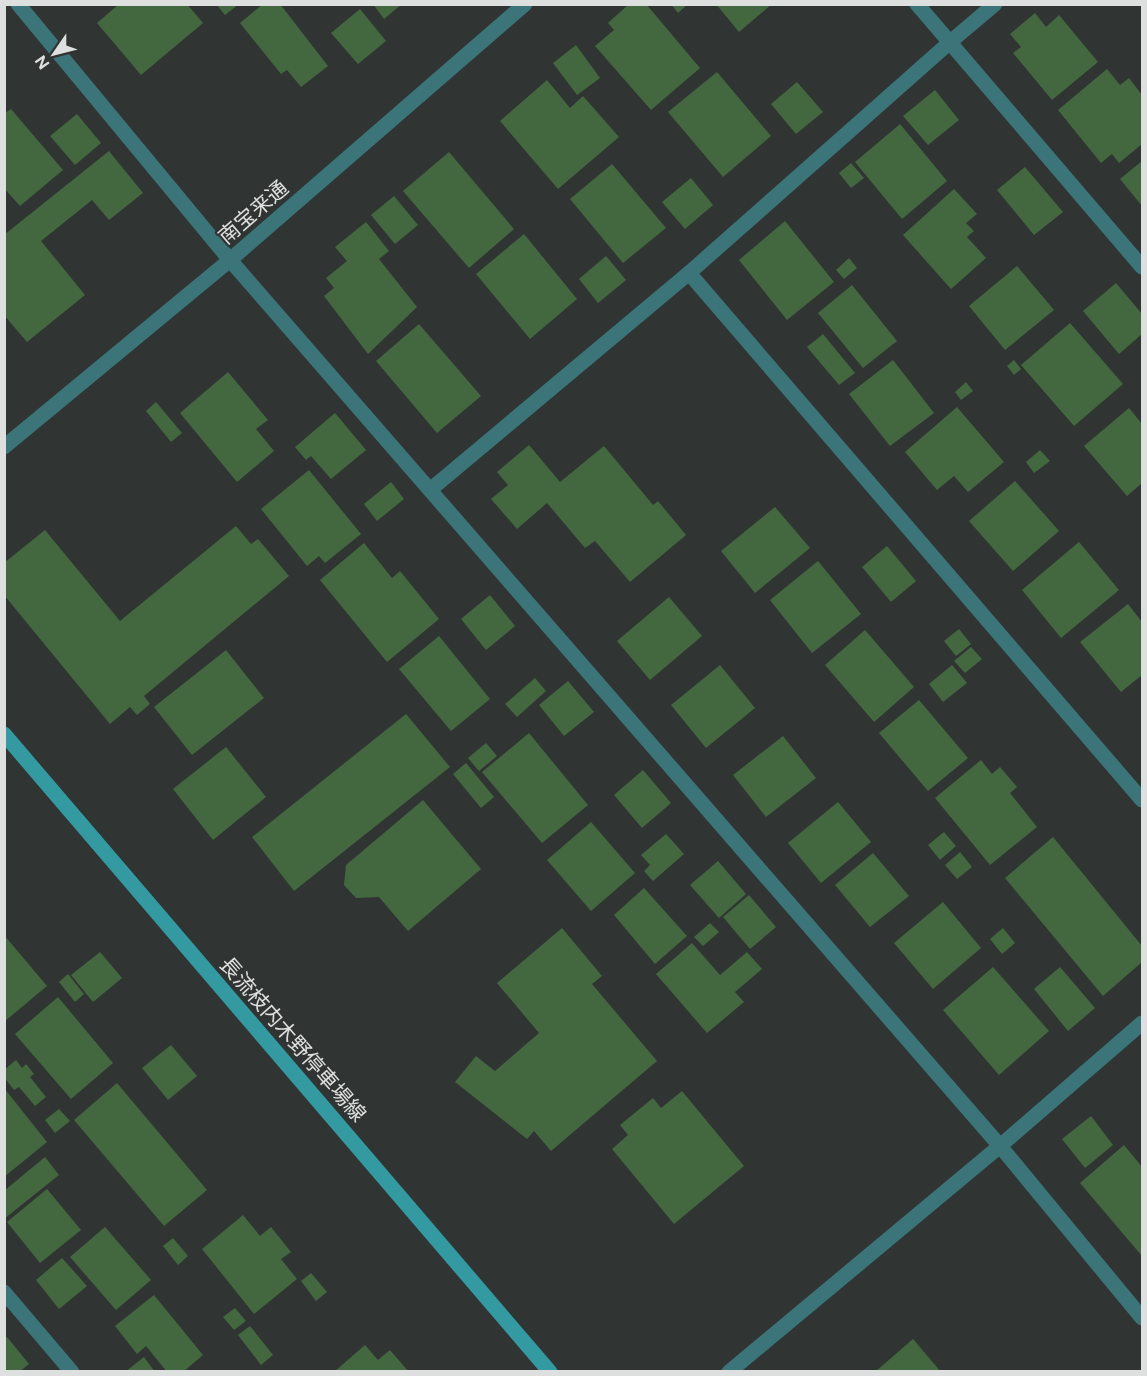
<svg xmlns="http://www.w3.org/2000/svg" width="1147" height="1376" font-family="Figtree,'Noto Sans JP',sans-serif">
<rect width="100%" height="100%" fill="#303433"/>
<g fill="#436840">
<path d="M119 4H187L203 23 141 75 97 23Z"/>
<path d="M216 4H239L225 15Z"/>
<path d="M263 4H280L328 66 301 87 287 70 281 74 240 23Z"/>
<path d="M373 4H402L384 19Z"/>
<path d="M629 4H646L700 68 651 110 595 46 614 30 608 23Z"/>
<path d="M671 4H688L678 13Z"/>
<path d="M716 4H772L739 32Z"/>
<path d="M360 9 386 41 358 64 331 33Z"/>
<path d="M1035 13 1046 27 1059 15 1098 62 1052 100 1013 53 1021 47 1010 34Z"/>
<path d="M576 45 600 78 577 95 553 63Z"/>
<path d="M1107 69 1120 85 1129 78 1142 95V144L1119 163 1112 154 1101 163 1058 110Z"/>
<path d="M717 72 771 136 723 177 668 112Z"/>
<path d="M547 80 570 108 583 96 619 137 558 189 500 121Z"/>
<path d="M797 82 823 112 796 134 771 104Z"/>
<path d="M935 90 959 120 928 145 903 116Z"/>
<path d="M11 109 63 170 20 206 4 188V114Z"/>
<path d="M77 114 101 143 75 165 50 136Z"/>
<path d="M900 124 947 181 902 219 855 162Z"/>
<path d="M109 151 143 193 109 220 92 200 41 241 85 295 27 342 4 315V235Z"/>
<path d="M449 152 514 229 469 268 403 191Z"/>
<path d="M1142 161V206L1120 179Z"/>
<path d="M851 163 864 178 851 188 839 173Z"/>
<path d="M612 164 666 228 623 263 570 199Z"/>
<path d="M1025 167 1063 212 1034 235 997 190Z"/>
<path d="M691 178 713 205 685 229 662 202Z"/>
<path d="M954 189 977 214 966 223 974 231 967 237 986 258 951 289 903 235Z"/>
<path d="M394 196 418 225 395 244 371 215Z"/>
<path d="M785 221 834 282 787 320 739 260Z"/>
<path d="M366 222 389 251 379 259 417 307 368 354 324 296 334 288 326 278 347 261 335 247Z"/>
<path d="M524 234 577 299 530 339 476 274Z"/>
<path d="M606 256 626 280 598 303 579 279Z"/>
<path d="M849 258 857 268 844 279 836 270Z"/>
<path d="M1017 266 1054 310 1005 350 969 306Z"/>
<path d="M1116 283 1142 314V334L1119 354 1083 311Z"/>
<path d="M852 285 897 341 863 368 818 313Z"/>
<path d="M1070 323 1123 384 1074 426 1021 365Z"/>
<path d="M419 324 481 396 437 433 376 361Z"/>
<path d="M823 334 855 373 839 385 807 347Z"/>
<path d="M893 360 934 413 890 446 849 394Z"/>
<path d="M1014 360 1021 369 1014 375 1007 366Z"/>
<path d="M228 372 268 420 256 429 274 451 237 482 180 413Z"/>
<path d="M966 382 973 391 961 400 955 392Z"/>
<path d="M156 402 182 433 171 442 146 411Z"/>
<path d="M957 407 1004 462 968 492 954 476 937 490 905 452Z"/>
<path d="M1129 408 1142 424V483L1127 496 1084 446Z"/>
<path d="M335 413 366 450 331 479 311 456 306 460 295 447Z"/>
<path d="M529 445 560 482 604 446 653 505 658 501 686 535 630 582 595 541 585 548 547 503 517 529 491 499 508 485 497 472Z"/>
<path d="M1040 450 1050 461 1034 473 1026 462Z"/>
<path d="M309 470 361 534 325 563 319 556 307 566 261 509Z"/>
<path d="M1015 481 1059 531 1013 571 969 521Z"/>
<path d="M391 482 404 499 377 521 364 504Z"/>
<path d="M775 507 810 548 755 593 721 551Z"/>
<path d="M236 526 251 544 258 539 289 576 144 696 150 704 137 715 130 707 110 724 4 595V563L45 530 120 621Z"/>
<path d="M1079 542 1119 590 1061 638 1022 590Z"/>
<path d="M364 543 392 578 400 571 439 619 387 662 320 580Z"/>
<path d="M887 546 916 581 891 602 862 567Z"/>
<path d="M818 561 861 614 812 653 770 600Z"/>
<path d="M490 595 515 626 486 650 461 619Z"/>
<path d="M669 597 702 636 650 680 617 641Z"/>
<path d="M1128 604 1142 622V675L1121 692 1080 642Z"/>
<path d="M959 629 971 644 956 656 944 641Z"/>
<path d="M865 630 914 687 874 722 825 665Z"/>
<path d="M439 636 490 699 451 731 399 669Z"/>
<path d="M971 647 982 659 965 673 954 661Z"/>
<path d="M226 650 264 698 192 755 154 707Z"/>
<path d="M720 665 755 708 706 748 671 705Z"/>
<path d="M952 665 967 683 943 702 929 684Z"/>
<path d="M535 678 546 691 517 717 505 704Z"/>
<path d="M568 681 594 712 564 736 539 705Z"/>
<path d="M919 700 968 758 928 791 879 733Z"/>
<path d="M406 714 450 767 294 891 252 837Z"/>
<path d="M529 733 588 805 542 843 482 772Z"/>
<path d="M783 736 816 778 766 817 733 775Z"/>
<path d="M486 743 497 756 479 771 468 758Z"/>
<path d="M226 747 266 797 213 840 173 789Z"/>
<path d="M981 760 992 774 1000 767 1017 787 1010 793 1037 827 990 865 935 798Z"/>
<path d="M466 763 494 797 481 808 453 774Z"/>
<path d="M643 770 671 803 642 828 614 795Z"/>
<path d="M423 800 481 869 408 931 379 897 356 898 344 885 346 865Z"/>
<path d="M838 802 871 842 821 883 788 843Z"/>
<path d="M591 822 635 873 591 911 547 860Z"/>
<path d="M944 832 956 846 940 860 928 845Z"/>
<path d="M666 834 684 854 653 881 644 871 650 865 641 855Z"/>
<path d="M1053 837 1142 946V962L1103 996 1005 878Z"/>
<path d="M960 852 972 867 957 879 945 865Z"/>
<path d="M873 853 909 896 870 927 835 885Z"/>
<path d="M718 861 746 894 719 918 690 885Z"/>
<path d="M644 888 687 936 655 964 614 915Z"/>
<path d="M749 895 776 927 750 949 723 917Z"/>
<path d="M943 902 981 948 933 989 894 943Z"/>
<path d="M710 923 719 932 703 946 694 937Z"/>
<path d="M562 928 602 976 592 984 657 1061 551 1151 534 1131 527 1139 455 1082 476 1056 495 1071 539 1033 497 983Z"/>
<path d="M1003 928 1015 943 1002 954 990 939Z"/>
<path d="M4 935 47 986 4 1022Z"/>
<path d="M692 943 720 975 747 952 762 969 735 992 744 1002 707 1033 656 974Z"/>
<path d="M100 952 122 978 93 1002 71 975Z"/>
<path d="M993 967 1049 1031 999 1075 943 1010Z"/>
<path d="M1060 967 1095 1008 1068 1031 1034 989Z"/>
<path d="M68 974 84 994 75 1002 59 982Z"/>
<path d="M58 997 113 1063 71 1099 15 1034Z"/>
<path d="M171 1045 197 1076 168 1100 142 1068Z"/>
<path d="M16 1060 22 1068 26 1064 34 1074 30 1077 46 1097 35 1106 19 1087 14 1090 4 1077V1070Z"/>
<path d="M117 1083 207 1190 164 1226 74 1120Z"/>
<path d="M4 1088 47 1142 4 1177Z"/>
<path d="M682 1091 744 1166 674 1224 612 1149 628 1135 620 1125 653 1098 661 1108Z"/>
<path d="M59 1109 70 1121 55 1133 45 1120Z"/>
<path d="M1091 1116 1113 1145 1085 1168 1062 1139Z"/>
<path d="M1124 1145 1142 1167V1256L1080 1183Z"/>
<path d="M45 1157 59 1175 4 1219V1191Z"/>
<path d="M47 1189 81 1230 40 1263 7 1222Z"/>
<path d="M243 1215 260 1236 271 1227 291 1252 281 1259 297 1279 254 1314 202 1249Z"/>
<path d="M105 1227 151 1280 116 1310 70 1257Z"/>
<path d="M173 1238 188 1256 178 1265 163 1246Z"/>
<path d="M62 1258 87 1286 59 1309 36 1280Z"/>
<path d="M311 1273 327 1292 316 1301 301 1281Z"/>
<path d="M154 1295 203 1355 183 1372H167L146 1346 137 1354 115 1326Z"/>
<path d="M235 1308 246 1321 234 1330 223 1317Z"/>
<path d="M250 1326 273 1355 261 1365 238 1335Z"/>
<path d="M7 1337 29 1364 19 1372H4V1339Z"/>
<path d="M913 1339 941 1372H875Z"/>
<path d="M365 1345 378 1360 390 1350 409 1372H334Z"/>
<path d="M144 1357 155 1372H125Z"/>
</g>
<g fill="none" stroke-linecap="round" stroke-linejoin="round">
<g stroke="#3b7579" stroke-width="15">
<path d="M18 4 230 260 1000 1146 1142 1318"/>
<path d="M917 4 1142 267"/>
<path d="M689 273 1142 800"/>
<path d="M430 490 689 273 949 43 995 4"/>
<path d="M4 1292 72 1372"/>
<path d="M729 1372 1000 1146 1142 1023"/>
</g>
<path stroke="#3b7579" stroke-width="15" d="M4 447 230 260 525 4"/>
<path stroke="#339aa1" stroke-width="15" d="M4 734 550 1372"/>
</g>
<g text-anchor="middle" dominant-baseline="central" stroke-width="4.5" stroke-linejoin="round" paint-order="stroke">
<g font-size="21" fill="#dde0df" stroke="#303433">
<text transform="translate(253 212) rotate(-41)">南宝来通</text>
<text transform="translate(293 1039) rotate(49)">長流枝内木野停車場線</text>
</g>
</g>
<rect width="1147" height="1376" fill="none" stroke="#dde0df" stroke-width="12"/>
<g transform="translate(54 54) rotate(235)" stroke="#303433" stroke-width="4.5" paint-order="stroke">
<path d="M0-4.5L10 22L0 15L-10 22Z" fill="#dde0df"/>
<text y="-9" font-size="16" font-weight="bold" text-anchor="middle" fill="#dde0df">N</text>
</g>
</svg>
